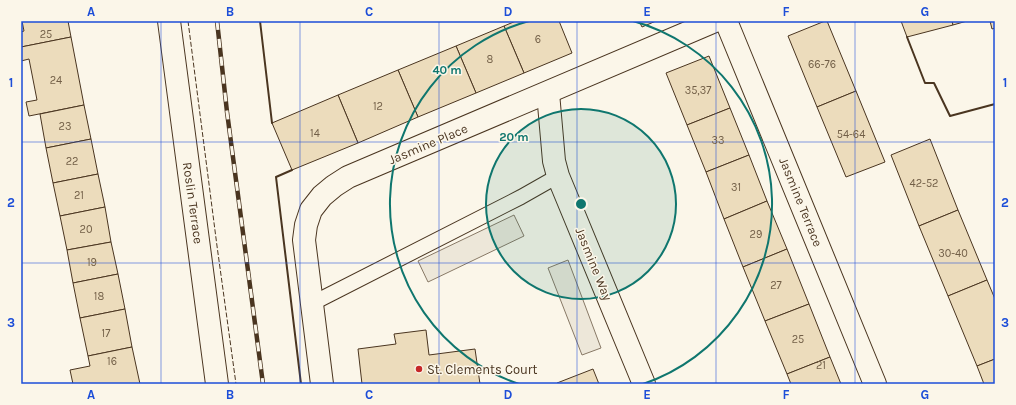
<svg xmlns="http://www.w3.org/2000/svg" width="1016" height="405" font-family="Karla,sans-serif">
<rect width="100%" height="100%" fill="#fbf6e9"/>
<g fill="#ede7d9" stroke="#887966">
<path d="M514 215 524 236 428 282 418 261Z"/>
<path d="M568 260 601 348 582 355 548 268Z"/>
</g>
<g fill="#ecdcbc" stroke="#4a3520">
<path d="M22 21H68L71 37 21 47V32L24 31Z"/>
<path d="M516 21H559L572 53 524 73 504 26Z"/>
<path d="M639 21H656L642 27Z"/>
<path d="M825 21H827L856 91 817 107 788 36Z"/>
<path d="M901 21H952L953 25 907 37Z"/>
<path d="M952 21H967L953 25Z"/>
<path d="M990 21H995V28L992 29Z"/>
<path d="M504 26 524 73 476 93 456 46Z"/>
<path d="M71 37 84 105 29 116 26 102 37 100 29 59 21 61V47Z"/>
<path d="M456 46 476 93 418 117 398 70Z"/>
<path d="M709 56 730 108 687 125 666 73Z"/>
<path d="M398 70 418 117 358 143 338 95Z"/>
<path d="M856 91 885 162 846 177 817 107Z"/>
<path d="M338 95 358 143 292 170 272 123Z"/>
<path d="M84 105 91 139 46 148 40 114Z"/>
<path d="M730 108 749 155 706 172 687 125Z"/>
<path d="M91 139 98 174 53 183 46 148Z"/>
<path d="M930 139 958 210 919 226 891 155Z"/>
<path d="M749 155 767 201 724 219 706 172Z"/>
<path d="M98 174 105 207 60 216 53 183Z"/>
<path d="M767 201 787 249 743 267 724 219Z"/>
<path d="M105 207 111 242 67 250 60 216Z"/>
<path d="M958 210 987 280 948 296 919 226Z"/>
<path d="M111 242 118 274 73 283 67 250Z"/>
<path d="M787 249 809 304 765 321 743 267Z"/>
<path d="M118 274 125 309 80 318 73 283Z"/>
<path d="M987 280 995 299V359L977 366 948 296Z"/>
<path d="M809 304 830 357 787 374 765 321Z"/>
<path d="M125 309 132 347 88 356 80 318Z"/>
<path d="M426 330 429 355 475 349 480 384H362L358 349 396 344 394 334Z"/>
<path d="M132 347 140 384H73L70 370 90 366 88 356Z"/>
<path d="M830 357 841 384H791L787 374Z"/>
<path d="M995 359V384H984L977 366Z"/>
<path d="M593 369 599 384H557V383Z"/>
</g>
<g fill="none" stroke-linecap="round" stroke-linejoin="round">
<g stroke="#4a3520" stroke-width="16">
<path id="lane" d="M313 303 521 197 558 176"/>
</g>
<g stroke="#4a3520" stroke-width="24">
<g id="street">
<path d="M169 21 217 384"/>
<path d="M726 21 875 384"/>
<path d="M548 93 554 161 558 176 644 384"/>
<path d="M322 384 304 240 306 225 311 210 322 196 334 186 348 177 715 21"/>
</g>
</g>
<use href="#lane" stroke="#fbf6e9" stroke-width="14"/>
<use href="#street" stroke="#fbf6e9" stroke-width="22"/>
<g stroke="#4a3520" stroke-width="4.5">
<path id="rail" d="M217 21 227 112 263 384"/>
</g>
<use href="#rail" stroke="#fbf6e9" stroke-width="3" stroke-dasharray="9" stroke-linecap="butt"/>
<path stroke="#4a3520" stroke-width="1" stroke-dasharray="5 2" stroke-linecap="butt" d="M188 21 217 246 236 384"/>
<g stroke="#4a3520" stroke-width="2">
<path d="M260 21 272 123"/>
<path d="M907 37 925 83H934L950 116 995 104"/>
<path d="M292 170 276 177 301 384"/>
</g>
</g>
<path fill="none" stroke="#1d4ed8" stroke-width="1" stroke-opacity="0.55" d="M161 21V384M300 21V384M439 21V384M577 21V384M716 21V384M855 21V384M21 142H995M21 263H995"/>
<circle cx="581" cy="204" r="95" fill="#0f766e" fill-opacity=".12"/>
<g fill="none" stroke="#0f766e" stroke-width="2">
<circle cx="581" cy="204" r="95"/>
<path d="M519 384A190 190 0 0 1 529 21M633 21A190 190 0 0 1 643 384"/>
</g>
<circle fill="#c62828" stroke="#fbf6e9" stroke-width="1.5" cx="419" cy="369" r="4"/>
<g text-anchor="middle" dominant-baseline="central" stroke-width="3" stroke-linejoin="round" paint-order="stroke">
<g font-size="11" fill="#725f47">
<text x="46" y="34">25</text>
<text x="538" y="39">6</text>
<text x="490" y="59">8</text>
<text x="822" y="64">66-76</text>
<text x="56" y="80">24</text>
<text x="698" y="90">35,37</text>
<text x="378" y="106">12</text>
<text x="65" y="126">23</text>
<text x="315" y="133">14</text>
<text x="851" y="134">54-64</text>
<text x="718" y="140">33</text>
<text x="72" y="161">22</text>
<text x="924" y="183">42-52</text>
<text x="736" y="187">31</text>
<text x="79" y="195">21</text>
<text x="86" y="229">20</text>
<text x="756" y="234">29</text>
<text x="953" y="253">30-40</text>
<text x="92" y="262">19</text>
<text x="776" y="285">27</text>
<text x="99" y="296">18</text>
<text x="106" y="333">17</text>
<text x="798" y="339">25</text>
<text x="112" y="361">16</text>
<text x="821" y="365">21</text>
</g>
<g font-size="13" fill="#4a3520" stroke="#fbf6e9">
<text transform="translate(428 144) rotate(-23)">Jasmine Place</text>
<text transform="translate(801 202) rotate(68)">Jasmine Terrace</text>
<text transform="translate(193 203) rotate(82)">Roslin Terrace</text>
<text transform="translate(594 264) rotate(68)">Jasmine Way</text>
</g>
<g font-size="13" fill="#4a3520" stroke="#fbf6e9" text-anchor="start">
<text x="427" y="369">St. Clements Court</text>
</g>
</g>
<circle cx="581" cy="204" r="6" fill="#0f766e" stroke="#fbf6e9" stroke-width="2"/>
<g font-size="12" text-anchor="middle" font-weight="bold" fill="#0f766e" stroke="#fbf6e9" stroke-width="3" stroke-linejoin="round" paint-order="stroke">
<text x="447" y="74">40 m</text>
<text x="514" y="141">20 m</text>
</g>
<rect width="1016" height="405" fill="none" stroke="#fbf6e9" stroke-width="44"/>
<rect x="22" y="22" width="972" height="361" fill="none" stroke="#1d4ed8" stroke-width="1.5"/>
<g font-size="13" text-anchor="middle" font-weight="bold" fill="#1d4ed8">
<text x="91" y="16">A</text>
<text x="230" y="16">B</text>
<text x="369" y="16">C</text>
<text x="508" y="16">D</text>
<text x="647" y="16">E</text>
<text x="786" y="16">F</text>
<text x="925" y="16">G</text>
<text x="11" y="87">1</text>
<text x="1005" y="87">1</text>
<text x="11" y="207">2</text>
<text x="1005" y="207">2</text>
<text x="11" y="327">3</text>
<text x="1005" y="327">3</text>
<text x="91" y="399">A</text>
<text x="230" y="399">B</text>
<text x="369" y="399">C</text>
<text x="508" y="399">D</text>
<text x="647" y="399">E</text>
<text x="786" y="399">F</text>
<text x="925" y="399">G</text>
</g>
</svg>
